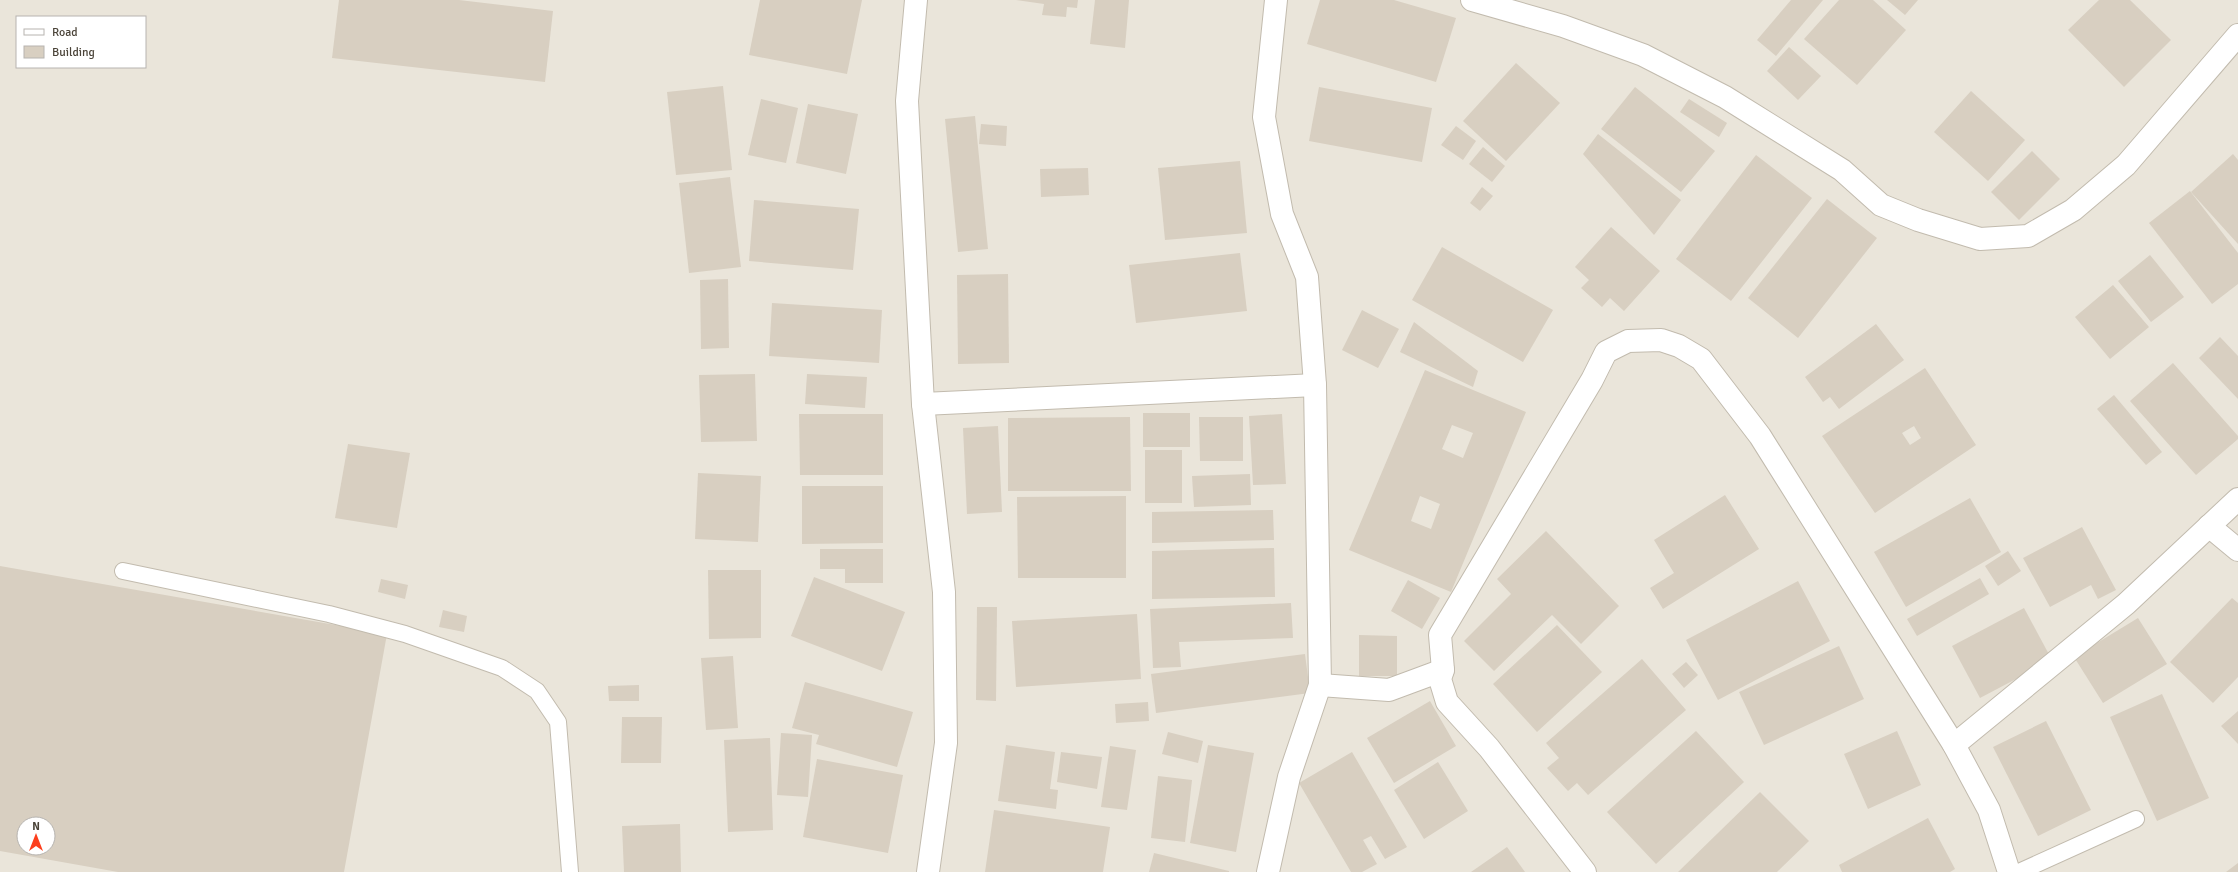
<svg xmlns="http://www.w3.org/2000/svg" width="2238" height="872" font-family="Signika,sans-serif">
<rect width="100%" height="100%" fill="#f6f3ec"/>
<path fill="#eae5da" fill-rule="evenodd" d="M0 0H2238V872H0ZM17 17H145V67H17ZM24 824H48V848H24Z"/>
<g fill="#d8cfc1" fill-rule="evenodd">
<path d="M339 0H459L553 11 545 82 332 58Z"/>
<path d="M760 0H862L847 74 749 55Z"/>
<path d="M1016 0H1078L1077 8 1067 7 1066 17 1042 15 1044 4Z"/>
<path d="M1095 0H1129L1125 48 1090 44Z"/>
<path d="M1320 0H1394L1456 18 1436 82 1307 44Z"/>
<path d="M1791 0H1823L1776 56 1757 40Z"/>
<path d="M1839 0H1873L1906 30 1857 85 1804 39Z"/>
<path d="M1887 0H1918L1905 15Z"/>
<path d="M2099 0H2130L2171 40 2124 87 2068 30Z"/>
<path d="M1789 47 1821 76 1798 100 1767 71Z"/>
<path d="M1516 63 1560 103 1506 161 1463 121Z"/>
<path d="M723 86 732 170 676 175 667 92Z"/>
<path d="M1319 87 1432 108 1422 162 1309 141Z"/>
<path d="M1635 87 1715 151 1681 192 1601 129Z"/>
<path d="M1971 91 2025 140 1988 181 1934 132Z"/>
<path d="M761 99 798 108 786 163 748 155Z"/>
<path d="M1689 99 1727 123 1719 137 1680 112Z"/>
<path d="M808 104 858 114 846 174 796 163Z"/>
<path d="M975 116 988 249 958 252 945 119Z"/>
<path d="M981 124 1007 126 1006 146 979 144Z"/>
<path d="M1456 126 1476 141 1463 160 1441 145Z"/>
<path d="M1598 134 1681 200 1654 235 1583 154Z"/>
<path d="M1483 147 1505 166 1492 182 1469 164Z"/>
<path d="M2032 151 2060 179 2019 220 1991 192Z"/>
<path d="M2233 154 2238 160V244L2191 192Z"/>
<path d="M1756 155 1812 198 1731 301 1676 259Z"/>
<path d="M1240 161 1247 233 1165 240 1158 168Z"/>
<path d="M1088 168 1089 195 1041 197 1040 169Z"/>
<path d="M730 177 741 267 689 273 679 183Z"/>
<path d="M1482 187 1493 196 1480 211 1470 203Z"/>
<path d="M2190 191 2238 253V284L2212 304 2149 223Z"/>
<path d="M1827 199 1877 238 1798 338 1748 298Z"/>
<path d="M754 200 859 209 853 270 749 261Z"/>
<path d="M1611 227 1660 271 1624 311 1610 298 1602 307 1581 288 1589 280 1575 267Z"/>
<path d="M1442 247 1553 310 1523 362 1412 300Z"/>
<path d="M1240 253 1247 311 1136 323 1129 265Z"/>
<path d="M2150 255 2184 297 2151 322 2118 281Z"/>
<path d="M1008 274 1009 363 958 364 957 275Z"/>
<path d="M728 279 729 348 701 349 700 280Z"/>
<path d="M2113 285 2149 327 2110 359 2075 317Z"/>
<path d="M772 303 882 310 879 363 769 356Z"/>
<path d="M1362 310 1399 329 1378 368 1342 350Z"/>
<path d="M1414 322 1478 371 1473 387 1400 352Z"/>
<path d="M1876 324 1904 360 1839 409 1830 397 1823 402 1805 377Z"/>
<path d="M2220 337 2238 356V399L2199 358Z"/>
<path d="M2173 363 2238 436V439L2196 475 2130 401Z"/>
<path d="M1925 368 1976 445 1875 513 1822 436ZM1914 426 1921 438 1910 445 1902 433Z"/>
<path d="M1425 370 1526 412 1451 592 1349 550ZM1452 425 1473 433 1463 458 1442 449ZM1420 496 1440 504 1431 529 1411 521Z"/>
<path d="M755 374 757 441 701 442 699 375Z"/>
<path d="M807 374 867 377 865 408 805 404Z"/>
<path d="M2114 395 2162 452 2146 465 2097 409Z"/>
<rect x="1143" y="413" width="47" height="34"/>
<path d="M799 414H883V475H800Z"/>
<path d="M1282 414 1286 484 1253 485 1249 416Z"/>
<path d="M1130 417 1131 491H1008V418Z"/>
<path d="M1199 417H1243V461H1200Z"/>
<path d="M998 426 1002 512 967 514 963 428Z"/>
<path d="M348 444 410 453 397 528 335 518Z"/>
<rect x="1145" y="450" width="37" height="53"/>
<path d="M698 473 761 476 758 542 695 539Z"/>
<path d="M1250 474 1251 505 1194 507 1192 476Z"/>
<path d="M802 486H883V543L802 544Z"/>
<path d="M1725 495 1759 549 1663 609 1650 588 1674 573 1654 540Z"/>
<path d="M1126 496V578H1018L1017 497Z"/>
<path d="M1970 498 2001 552 1906 607 1874 552Z"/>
<path d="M1273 510 1274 540 1152 543V512Z"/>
<path d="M2082 527 2116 590 2098 599 2091 585 2050 607 2023 558Z"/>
<path d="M1546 531 1619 606 1581 644 1552 615 1494 671 1464 641 1511 594 1497 579Z"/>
<path d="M1274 548 1275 597 1152 599V551Z"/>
<path d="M820 549H883V583H845V569H820Z"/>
<path d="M2008 551 2021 571 1998 586 1985 566Z"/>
<path d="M0 566 387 634 344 872H118L0 851ZM24 824H48V848H24Z"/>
<path d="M708 570H761V638L709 639Z"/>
<path d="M814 577 905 612 882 671 791 636Z"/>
<path d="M1980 578 1989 594 1917 636 1907 619Z"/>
<path d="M381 579 408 585 405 599 378 592Z"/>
<path d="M1408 580 1440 598 1422 629 1391 611Z"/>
<path d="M1798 581 1830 641 1718 700 1686 640Z"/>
<path d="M2232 598 2238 603V677L2213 703 2170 662Z"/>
<path d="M1291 603 1293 638 1179 642 1181 667 1153 668 1150 609Z"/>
<path d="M977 607H997L996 701 976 700Z"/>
<path d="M2024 608 2052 660 1980 698 1952 646Z"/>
<path d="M443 610 467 616 464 632 439 627Z"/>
<path d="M1137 614 1141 679 1016 687 1012 621Z"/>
<path d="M2138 618 2167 664 2103 703 2074 657Z"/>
<path d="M1557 625 1602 672 1537 732 1493 684Z"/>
<path d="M1359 635 1397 636V676H1359Z"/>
<path d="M1839 646 1864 699 1764 745 1739 692Z"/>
<path d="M1305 654 1310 693 1156 713 1151 674Z"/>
<path d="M733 656 738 728 706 730 701 658Z"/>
<path d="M1642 659 1686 710 1588 795 1577 783 1568 791 1547 768 1559 758 1546 743Z"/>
<path d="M1686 662 1698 675 1684 688 1672 674Z"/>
<path d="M805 682 913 712 897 767 816 744 819 735 792 728Z"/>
<path d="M639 685V701H609L608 686Z"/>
<path d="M2162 694 2209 798 2157 821 2110 717Z"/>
<path d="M1430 701 1456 746 1394 783 1367 738Z"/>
<path d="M1148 702 1149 721 1116 723 1115 704Z"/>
<path d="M2238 711V744L2221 726Z"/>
<path d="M622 717H662L661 763H621Z"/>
<path d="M2046 721 2091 810 2038 836 1993 747Z"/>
<path d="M1696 731 1744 782 1656 864 1607 812Z"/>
<path d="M1897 731 1921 785 1868 809 1844 754Z"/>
<path d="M1168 732 1203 741 1198 763 1162 754Z"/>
<path d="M781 733 812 735 808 797 777 795Z"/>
<path d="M770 738 773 830 728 832 724 740Z"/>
<path d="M1006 745 1055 752 1050 789 1058 790 1056 809 998 801Z"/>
<path d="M1208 745 1254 753 1236 852 1190 843Z"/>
<path d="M1110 746 1136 750 1127 810 1101 807Z"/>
<path d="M1061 752 1102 757 1097 789 1057 782Z"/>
<path d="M1352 752 1407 847 1385 859 1371 836 1363 840 1377 864 1362 872H1351L1299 783Z"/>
<path d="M817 759 903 775 888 853 803 837Z"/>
<path d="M1438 762 1468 811 1424 839 1394 790Z"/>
<path d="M1158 776 1192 780 1185 842 1151 838Z"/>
<path d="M1760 792 1809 841 1777 872H1678Z"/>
<path d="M994 810 1110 827 1103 872H985Z"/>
<path d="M1928 818 1955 869 1950 872H1842L1839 865Z"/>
<path d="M680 824 681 872H624L622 826Z"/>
<path d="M1507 847 1525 872H1471Z"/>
<path d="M1154 853 1229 871V872H1149Z"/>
<path d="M2238 863V872H2226Z"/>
</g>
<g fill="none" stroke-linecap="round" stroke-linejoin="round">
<g stroke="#c2bbae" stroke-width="18">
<g id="lane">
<path d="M123 571 329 614 405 634 502 668 537 691 558 722 570 872"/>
<path d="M2019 872 2136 819"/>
</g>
</g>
<g stroke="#c2bbae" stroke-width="24">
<g id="street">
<path d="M916 0 907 101 923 404 944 592 946 743 928 872"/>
<path d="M1472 0 1563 26 1643 55 1725 97 1842 170 1881 205 1918 220 1980 239 2028 236 2073 210 2126 165 2238 35"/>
<path d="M923 404 1315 385"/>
<path d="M2209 526 2238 550"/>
<path d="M1320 685 1389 690 1443 670"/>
<path d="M1954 745 2126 604 2238 499"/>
<path d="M1268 872 1289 777 1320 685 1315 385 1307 277 1282 214 1264 117 1276 0"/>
<path d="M1585 872 1489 748 1447 702 1440 679 1443 670 1440 635 1592 380 1606 352 1628 341 1661 340 1679 346 1701 359 1760 436 1954 745 1989 810 2009 872"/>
</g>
</g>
<use href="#lane" stroke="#fff" stroke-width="16"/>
<use href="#street" stroke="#fff" stroke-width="22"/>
</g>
<rect x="16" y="16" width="130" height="52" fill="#ffffff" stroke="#b7b4b0"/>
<rect x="24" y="29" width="20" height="6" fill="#ffffff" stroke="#b7b4b0"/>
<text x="52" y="36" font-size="12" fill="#4b4439">Road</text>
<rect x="24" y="46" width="20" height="12" fill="#d8cfc1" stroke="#b7b4b0"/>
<text x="52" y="56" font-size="12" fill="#4b4439">Building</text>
<g transform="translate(36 836)"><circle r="19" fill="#ffffff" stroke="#b7b4b0"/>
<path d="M0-3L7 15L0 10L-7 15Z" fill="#fc3f1d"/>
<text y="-6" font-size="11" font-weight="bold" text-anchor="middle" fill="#4b4439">N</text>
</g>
</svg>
